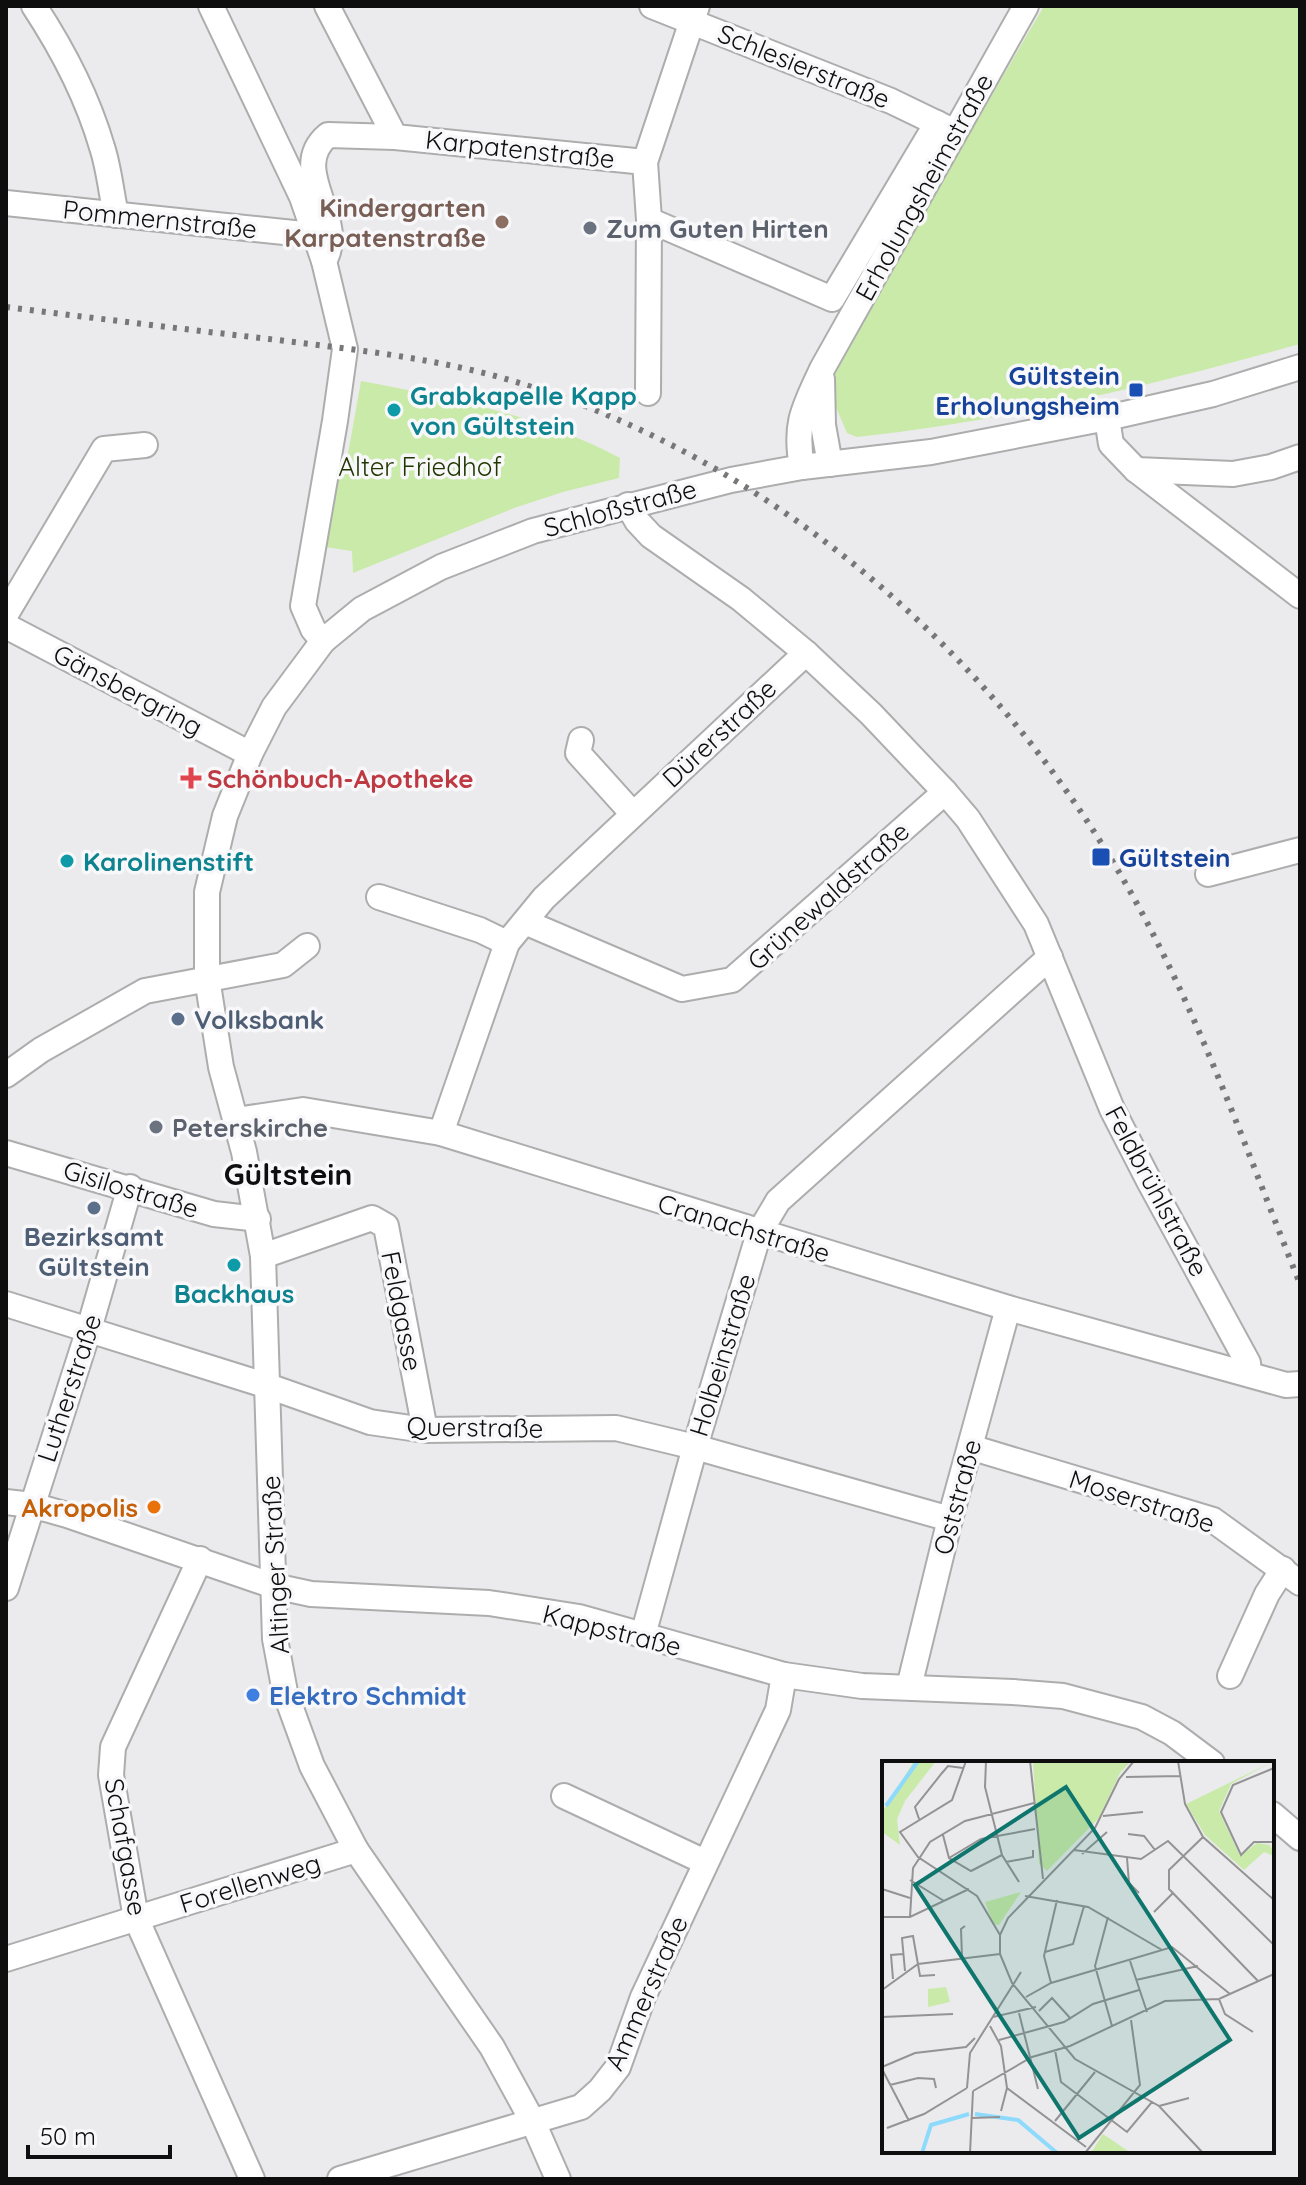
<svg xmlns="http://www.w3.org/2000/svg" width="1306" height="2185" font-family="Quicksand,sans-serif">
<rect width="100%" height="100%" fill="#ebebed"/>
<g fill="#c9eaa8">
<path d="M1044 6H1300V344C1155 384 1007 421 857 437L847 433 829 391 835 363Z"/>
<path d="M361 381C450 398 539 415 620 458L619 478 563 492 517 507 353 573 352 551 325 547 339 472 346 465Z"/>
</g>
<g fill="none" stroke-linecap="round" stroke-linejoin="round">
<g stroke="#adadae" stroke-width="28">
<g id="minor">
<path d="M34 6C63 50 87 96 102 147 109 168 111 192 116 215"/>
<path d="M211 6 302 197 324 261 345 349 335 421 303 606 313 629 323 641"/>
<path d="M327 6 395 137 645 162"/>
<path d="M652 6 891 101 949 129"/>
<path d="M6 203 313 235"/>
<path d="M649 220 832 299 937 123"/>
<path d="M324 261C349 219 286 170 328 135L395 137"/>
<path d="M822 379 823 425 830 464"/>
<path d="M648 393 649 220 645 162 697 6"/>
<path d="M1107 418 1111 444 1136 470 1300 596"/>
<path d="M802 467C794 423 804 408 822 369L1026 6"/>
<path d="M1136 470 1233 474 1271 467 1300 457"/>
<path d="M628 505 637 521 651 536 741 599 806 653 871 714 945 792 968 819 1036 924 1112 1109 1149 1181 1248 1363 1249 1374"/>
<path d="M6 614 104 449 145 445"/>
<path d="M6 626 250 754"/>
<path d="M581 740 578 753 633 814"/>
<path d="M1208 874 1300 850"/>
<path d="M379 897 480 930 507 943"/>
<path d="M525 922 682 989 732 980 945 792"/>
<path d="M6 1075 41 1050 145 991 283 965 307 946"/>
<path d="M236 1120 303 1110 441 1133 1008 1308 1286 1385 1300 1384"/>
<path d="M441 1133 507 943 544 898 806 653"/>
<path d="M6 1153 214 1214 258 1219"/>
<path d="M263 1256 372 1218 386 1226 425 1430"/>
<path d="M6 1304 268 1386 370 1422 425 1430 616 1428 695 1447 950 1519"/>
<path d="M970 1447 1213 1520 1300 1583"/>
<path d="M6 1502 32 1505 67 1515 274 1586 311 1594 489 1603 579 1617 784 1675 862 1686 1013 1692 1063 1696 1142 1717 1172 1733 1212 1763"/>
<path d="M200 1559 113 1747 111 1775 136 1918 252 2179"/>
<path d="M6 1588 89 1329 130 1187"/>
<path d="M643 1635 695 1447 759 1233 778 1201 1050 957"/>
<path d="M1230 1676 1267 1594 1283 1569"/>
<path d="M909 1687 950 1519 1008 1308"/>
<path d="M564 1796 705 1862"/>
<path d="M1272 1814 1300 1838"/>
<path d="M6 1959 356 1850"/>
<path d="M340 2179 581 2107 600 2090 618 2067 643 1997 778 1710 784 1675"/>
<path d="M558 2179 533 2122 492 2047 356 1850 312 1766 285 1692 275 1639 263 1256 244 1152 221 1067 207 978V892L225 816 250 754 274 707 323 641 362 609 441 567 533 531 731 480 802 467 931 452 1107 418 1213 394 1300 367"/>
</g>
</g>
<use href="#minor" stroke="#fff" stroke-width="24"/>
<path stroke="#777779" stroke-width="6" stroke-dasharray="4 8" stroke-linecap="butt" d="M6 307C94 318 182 329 269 339 342 348 417 356 488 374 754 445 986 642 1123 879 1196 1004 1246 1150 1300 1284"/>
</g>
<circle fill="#8d6e63" stroke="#f8f8fa" stroke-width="3" cx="502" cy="222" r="8"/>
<g fill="#6b7280" stroke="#f8f8fa" stroke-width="3">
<circle cx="590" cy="228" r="8"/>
<circle cx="156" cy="1127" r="8"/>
</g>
<g fill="#1a4fb4" stroke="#f8f8fa" stroke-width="3">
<rect x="1128" y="382" width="16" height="16" rx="4"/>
<rect x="1091" y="847" width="20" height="20" rx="4"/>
</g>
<g fill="#0f9aa8" stroke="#f8f8fa" stroke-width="3">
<circle cx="394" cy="410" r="8"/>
<circle cx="67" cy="861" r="8"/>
<circle cx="234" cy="1265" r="8"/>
</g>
<path fill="#e0444e" stroke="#f8f8fa" stroke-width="3" d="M187 766h8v8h8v8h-8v8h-8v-8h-8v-8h8z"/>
<g fill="#5c6f8a" stroke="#f8f8fa" stroke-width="3">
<circle cx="178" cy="1019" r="8"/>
<circle cx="94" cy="1208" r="8"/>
</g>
<circle fill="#e8710a" stroke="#f8f8fa" stroke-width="3" cx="154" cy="1507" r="8"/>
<circle fill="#3f7fe0" stroke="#f8f8fa" stroke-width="3" cx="253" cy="1695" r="8"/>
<g text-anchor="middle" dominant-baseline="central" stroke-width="7" stroke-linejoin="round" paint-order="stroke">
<g font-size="26" fill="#0e0e0f" stroke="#f8f8fa">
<text transform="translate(804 66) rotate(22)">Schlesierstraße</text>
<text transform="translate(520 149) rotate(6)">Karpatenstraße</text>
<text transform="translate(924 187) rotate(-61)">Erholungsheimstraße</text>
<text transform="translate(160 219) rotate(6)">Pommernstraße</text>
<text transform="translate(620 508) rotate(-15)">Schloßstraße</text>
<text transform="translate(128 690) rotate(28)">Gänsbergring</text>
<text transform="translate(719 733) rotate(-43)">Dürerstraße</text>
<text transform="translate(828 896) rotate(-42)">Grünewaldstraße</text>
<text transform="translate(131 1189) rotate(17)">Gisilostraße</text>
<text transform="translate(1157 1191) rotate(62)">Feldbrühlstraße</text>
<text transform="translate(744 1228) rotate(17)">Cranachstraße</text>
<text transform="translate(402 1311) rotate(79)">Feldgasse</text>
<text transform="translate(722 1355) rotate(-73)">Holbeinstraße</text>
<text transform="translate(69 1388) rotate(-72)">Lutherstraße</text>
<text transform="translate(475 1427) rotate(1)">Querstraße</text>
<text transform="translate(957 1497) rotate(-75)">Oststraße</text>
<text transform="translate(1142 1501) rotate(18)">Moserstraße</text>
<text transform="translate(275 1565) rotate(-93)">Altinger Straße</text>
<text transform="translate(612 1630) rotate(14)">Kappstraße</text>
<text transform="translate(126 1847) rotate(80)">Schafgasse</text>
<text transform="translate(250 1883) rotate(-17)">Forellenweg</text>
<text transform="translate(646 1993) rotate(-66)">Ammerstraße</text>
</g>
<g font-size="26" font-weight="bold" fill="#785e54" stroke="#f8f8fa" text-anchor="end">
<text x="486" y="207">Kindergarten<tspan x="486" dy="30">Karpatenstraße</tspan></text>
</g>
<g font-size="26" font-weight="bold" fill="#5b616d" stroke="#f8f8fa" text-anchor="start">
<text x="606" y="228">Zum Guten Hirten</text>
<text x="172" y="1127">Peterskirche</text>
</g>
<g font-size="26" font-weight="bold" fill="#164399" stroke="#f8f8fa" text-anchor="end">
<text x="1120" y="375">Gültstein<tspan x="1120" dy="30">Erholungsheim</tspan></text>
<text x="1119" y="857" text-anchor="start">Gültstein</text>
</g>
<g font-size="26" font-weight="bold" fill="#0d838f" stroke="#f8f8fa" text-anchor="start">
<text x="410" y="395">Grabkapelle Kapp<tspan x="410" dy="30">von Gültstein</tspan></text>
<text x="83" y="861">Karolinenstift</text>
<text x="234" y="1293" text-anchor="middle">Backhaus</text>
</g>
<g font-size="26" fill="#203700" stroke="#f8f8fa">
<text x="420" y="466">Alter Friedhof</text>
</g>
<g font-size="26" font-weight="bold" fill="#be3a42" stroke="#f8f8fa" text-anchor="start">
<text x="207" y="778">Schönbuch-Apotheke</text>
</g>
<g font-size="26" font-weight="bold" fill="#4e5e75" stroke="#f8f8fa" text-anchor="start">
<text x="194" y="1019">Volksbank</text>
<text x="94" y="1236" text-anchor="middle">Bezirksamt<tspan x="94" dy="30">Gültstein</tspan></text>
</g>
<g font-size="26" font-weight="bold" fill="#c56008" stroke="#f8f8fa" text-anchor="end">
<text x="138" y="1507">Akropolis</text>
</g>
<g font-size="26" font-weight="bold" fill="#366cbe" stroke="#f8f8fa" text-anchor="start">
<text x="269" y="1695">Elektro Schmidt</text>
</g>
<g font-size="30" font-weight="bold" fill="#0e0e0f" stroke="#f8f8fa">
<text x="288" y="1174">Gültstein</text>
</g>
</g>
<g transform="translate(882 1761)">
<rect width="392" height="392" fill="#ebebed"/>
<path d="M32 0H54L23 40 15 58 18 84 0 71V51ZM151 0H257L247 2 238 12 217 57 165 110 157 103ZM392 0 349 23 337 50 358 95 375 82 388 84 391 90 392 95 382 91 362 109 323 74 304 43ZM139 131 117 164 111 163 103 141ZM64 226 68 241 46 246V228ZM221 373 249 392H209Z" fill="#c9eaa8"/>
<path fill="none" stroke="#8edafc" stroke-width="4" d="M4 45 36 0M93 353 136 359 175 392M40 392 49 364 87 353"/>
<path fill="none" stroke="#939394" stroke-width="2" d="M84 0 70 39 18 71 36 96 95 135 118 174M104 0 103 26 120 94 137 121M148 0 161 118M252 0 237 18 213 67 126 157 118 174V193L130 222 193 298 277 345 321 392M296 0 303 43 321 76 392 139M392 7 351 24 339 51 359 94 372 81H392M244 16 298 15M221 55 261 51M37 58 33 46 60 12 66 5 81 7M246 73 262 75 273 89M61 74 67 97 89 110 120 94M321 76 287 109V128L376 220M192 89 259 98 286 80 392 184M200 93 225 71M67 97 99 78 153 68M245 97 247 122 257 132M124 101 151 96V89M28 119 62 140M0 128 28 137M143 135 206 146 280 189M272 151 291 132M0 156H28L87 128M28 156 31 107 48 81 83 60 152 42M226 156 213 205 230 265M163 191 191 183 202 145M80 196 79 168 83 165M248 200 265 251M23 210 20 177 31 175 38 215 53 214M11 218 9 194 21 193M254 219 316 205M169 222 162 195 175 139M0 229 36 203 118 193M144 236 169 222 290 186 348 233M337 238 343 253 371 271M157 250 170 237 189 258M137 252 156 328M0 256 71 253M111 256 154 246M108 265 119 285 125 327 119 350M117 279 182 261 211 243 257 229M173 289 179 321 245 371 270 341M0 306 33 292 84 286 93 277M0 308 27 360M8 324 36 317 52 318 54 327M85 327 88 292 139 211M125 327 204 386M91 330 150 296 188 285 283 240 337 238 392 213M277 345 307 337M90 357 118 356M173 360 213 311M5 367 42 353 85 327M88 392 91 330M203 392 258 324 249 259"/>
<path fill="#0f766e" fill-opacity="0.15" stroke="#0f766e" stroke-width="4" d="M184 26 348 279 197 377 33 124Z"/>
<rect width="392" height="392" fill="none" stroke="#0e0e0f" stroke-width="4"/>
</g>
<rect width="1306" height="2185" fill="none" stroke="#0e0e0f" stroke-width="16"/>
<path d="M28 2145v12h142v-12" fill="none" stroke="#0e0e0f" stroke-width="4"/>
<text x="40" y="2145" font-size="24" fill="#0e0e0f" stroke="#f8f8fa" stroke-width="6" paint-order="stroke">50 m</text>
</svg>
